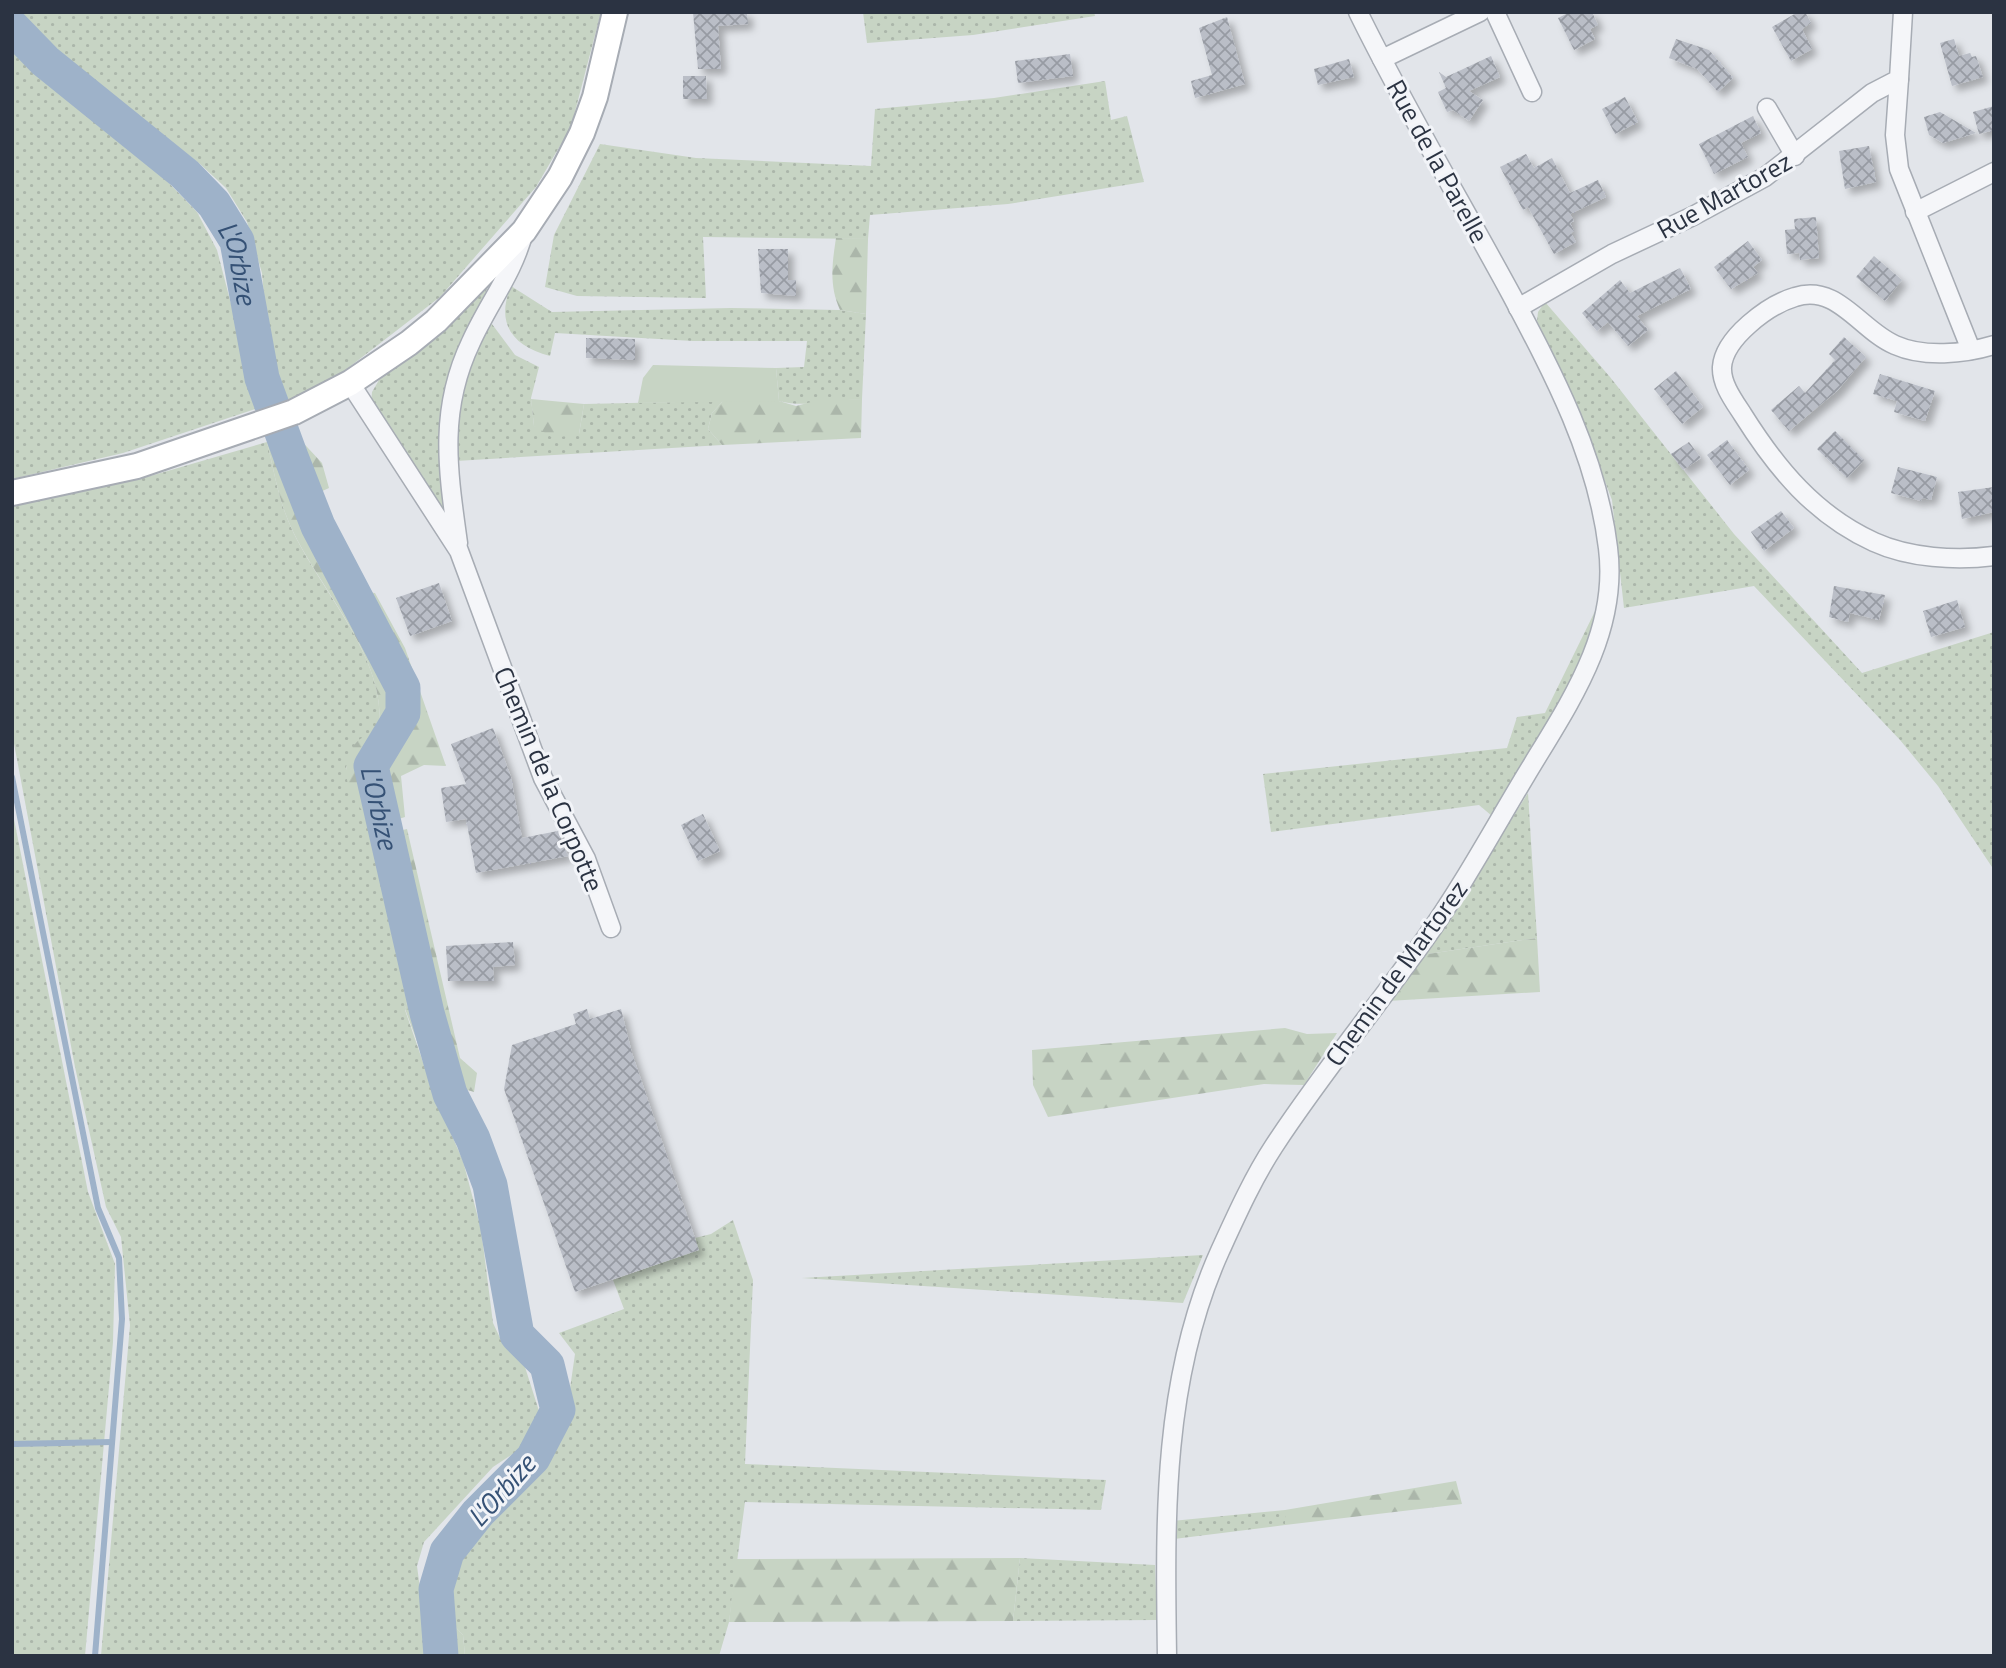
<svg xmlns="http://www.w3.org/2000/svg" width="2006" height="1668" font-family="'Titillium Web',sans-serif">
<defs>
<pattern id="grass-dots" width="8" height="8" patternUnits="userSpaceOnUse" patternTransform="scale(1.75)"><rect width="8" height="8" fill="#c7d4c4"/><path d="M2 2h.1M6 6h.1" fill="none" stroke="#abb6aa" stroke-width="1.8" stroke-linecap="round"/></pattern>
<pattern id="forest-firs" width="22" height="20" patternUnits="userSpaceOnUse" patternTransform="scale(1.75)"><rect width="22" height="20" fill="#c7d4c4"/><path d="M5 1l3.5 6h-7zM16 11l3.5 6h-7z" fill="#abb6aa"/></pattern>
<pattern id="building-cross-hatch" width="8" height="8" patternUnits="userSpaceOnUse" patternTransform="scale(1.75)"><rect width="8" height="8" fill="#babec7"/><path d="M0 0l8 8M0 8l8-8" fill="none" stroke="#979ba3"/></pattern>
<filter id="shadow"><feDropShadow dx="5.5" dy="5.5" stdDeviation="3.5" flood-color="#0004"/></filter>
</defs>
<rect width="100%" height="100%" fill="#e2e5ea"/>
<g fill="url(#grass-dots)">
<path d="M12 12H601L571 127 536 187 440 297 326 385 286 401 267 332 262 273 247 222 226 188 200 164 43 42Z"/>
<path d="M863 12H1094L1095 16 973 35 867 43Z"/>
<path d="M12 45 33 66 163 177 197 212 217 250 258 408 123 453 12 479Z"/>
<path d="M1105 81 1111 120 1127 116 1144 182 1008 204 870 215 868 239 703 237 706 298 577 296 545 287 554 235 600 144 696 158 871 166 875 109 994 98Z"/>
<path d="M490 282C465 340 437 398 440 464 441 482 445 500 448 518L371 404 372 392 379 380 449 325Z"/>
<path d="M511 286 552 312 731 308 840 310 866 314 862 399C836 400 803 408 779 401L776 368 804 367 807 341H693L555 333 550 356C513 346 495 324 511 286Z"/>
<path d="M1545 302 1610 377 1734 534 1862 673 1994 632V870L1938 786 1900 740 1754 586 1624 608 1612 500 1582 420 1537 321 1538 312Z"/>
<path d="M489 320 515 355 539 367 531 398 534 426 579 434 584 404 723 401 712 413 708 429 722 445 456 461C454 407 469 368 489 320Z"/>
<path d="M267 442C273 466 277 492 286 515 311 583 388 653 379 729L356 743 346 768 367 817 377 826 374 837 407 955 410 989 405 1010 434 1094 463 1161 481 1229 493 1323 501 1340 525 1367 539 1411 522 1448 493 1467 424 1542 417 1566 429 1656H101L130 1325 121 1237 106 1207 75 1067 12 733V504L140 479Z"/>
<path d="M1600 601 1587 660 1492 816 1479 805 1271 832 1263 774 1507 748 1517 717 1545 713Z"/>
<path d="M1528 793 1537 938 1421 955 1462 898Z"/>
<path d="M12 809 88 1192 115 1264 113 1342 85 1656H12Z"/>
<path d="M733 1220 753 1280 745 1464 1106 1480 1101 1510 745 1502 729 1622 719 1656H465L463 1635 447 1618 453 1574 465 1552 543 1465 564 1430 575 1354 559 1333 624 1309 613 1280 698 1250 695 1238 711 1234Z"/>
<path d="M1203 1255 1183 1303 802 1278Z"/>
<path d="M1285 1510V1525L1174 1539 1172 1521Z"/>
<path d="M1020 1558 1155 1565 1157 1620 1013 1621Z"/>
</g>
<g fill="url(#forest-firs)">
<path d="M836 238 868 239 866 314 840 310C829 286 832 264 836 238Z"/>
<path d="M531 399 584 404 579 434 553 438 534 426Z"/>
<path d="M862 399 861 438 722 445 708 429 712 413 723 401H779L796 406 819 400Z"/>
<path d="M294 433 322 463 329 488 305 499 347 590 375 593 405 648 446 766 424 765 401 776 405 817 377 826C354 806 334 773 355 744 360 737 372 733 379 729 388 653 311 582 286 515 277 492 273 466 267 442Z"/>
<path d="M407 829 460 1058 477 1073 474 1092 431 1079 405 1009 410 989 407 955 374 837Z"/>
<path d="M1537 938 1540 992 1388 1001 1421 955Z"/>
<path d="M1285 1028 1307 1034 1337 1033 1304 1085 1264 1084 1048 1117 1033 1085 1032 1050Z"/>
<path d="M1456 1481 1462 1504 1285 1525V1510Z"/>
<path d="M1020 1558 1013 1621 729 1622 736 1559Z"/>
<path d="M447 1618 463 1635 465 1656H449Z"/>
</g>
<path fill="#c7d4c4" d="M653 365 776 368 779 401 638 403 643 378Z"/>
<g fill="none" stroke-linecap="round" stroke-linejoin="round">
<g stroke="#9eb2c9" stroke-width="6">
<path d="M12 777 98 1208 119 1258 122 1319 95 1656"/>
<path d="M12 1444 112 1442"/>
</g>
<path stroke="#9eb2c9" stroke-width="35" id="s1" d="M12 27 45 61 185 174 214 204 237 241 262 378 291 457 318 526 403 688V713L371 766 427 1013 450 1094 473 1139 490 1185 517 1335 547 1365 558 1410 533 1458 478 1513 447 1552 436 1589 441 1656"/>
</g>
<g fill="url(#building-cross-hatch)" filter="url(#shadow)">
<path d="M693 12H747L748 24 718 26 721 69H698Z"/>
<path d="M1570 12H1592L1598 25 1590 29 1595 39 1574 50 1558 18Z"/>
<path d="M1798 12H1805L1811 23 1802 29 1812 49 1791 61 1772 27Z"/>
<path d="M1227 17 1245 84 1195 98 1191 81 1212 75 1199 28Z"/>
<path d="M1676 39 1709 50 1733 78 1718 92 1697 69 1669 58Z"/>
<path d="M1954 39 1959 56 1970 53 1972 57 1976 56 1983 77 1952 86 1940 43Z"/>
<path d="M1070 54 1073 76 1018 83 1015 61Z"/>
<path d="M1491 56 1500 77 1469 91 1483 100 1469 121 1453 110 1447 112 1438 92 1446 88 1439 72 1446 77Z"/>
<path d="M1349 59 1354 77 1318 85 1314 69Z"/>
<path d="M683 76H706L707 99H683Z"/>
<path d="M1625 97 1638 122 1615 134 1602 109Z"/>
<path d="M1994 106V130L1979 134 1973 112Z"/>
<path d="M1940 112 1976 133 1943 143 1929 135 1924 117Z"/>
<path d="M1753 116 1761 133 1741 143 1748 157 1714 174 1699 144Z"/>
<path d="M1869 146 1876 182 1845 189 1839 151Z"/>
<path d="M1526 154 1534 168 1552 158 1570 193 1598 180 1606 197 1570 214 1574 221 1570 223 1574 231 1571 233 1576 242 1554 254 1528 207 1523 210 1500 167Z"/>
<path d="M1816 217 1819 258 1800 260 1799 253 1787 254 1785 230 1795 229 1794 219Z"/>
<path d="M1748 241 1762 260 1753 267 1758 273 1731 289 1714 267Z"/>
<path d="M758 249H788V280H796V296L761 293Z"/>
<path d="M1874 256 1902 280 1885 301 1856 277Z"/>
<path d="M1680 268 1691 289 1637 316 1648 330 1628 346 1608 322 1597 331 1582 313 1620 280 1630 293Z"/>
<path d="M1844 337 1866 357 1837 391 1789 431 1771 410 1799 386 1805 393 1835 360 1829 354Z"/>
<path d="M586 338 635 339V360L586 358Z"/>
<path d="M1676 371 1703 407 1682 424 1654 389Z"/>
<path d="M1880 374 1935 391 1925 421 1894 412 1897 401 1873 394Z"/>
<path d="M1835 431 1864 460 1847 478 1817 449Z"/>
<path d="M1727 440 1749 470 1730 485 1707 455Z"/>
<path d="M1689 442 1701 458 1683 470 1671 454Z"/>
<path d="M1898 467 1937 477 1931 500 1922 498 1921 501 1891 493Z"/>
<path d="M1994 487V512L1962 519 1958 492Z"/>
<path d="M1781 511 1794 528 1764 551 1751 532Z"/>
<path d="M439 583 452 621 410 636 396 598Z"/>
<path d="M1834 586 1885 595 1879 620 1850 613 1848 622 1829 617Z"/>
<path d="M1957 600 1965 627 1931 637 1923 611Z"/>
<path d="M493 728 511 777 522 838 558 831 568 856 476 873 466 819 446 822 441 788 466 784 451 744Z"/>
<path d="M703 814 720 851 698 861 681 825Z"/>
<path d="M513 942 515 965 493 967 494 981H448L446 946Z"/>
<path d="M587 1009 590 1019 621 1009 632 1053 699 1250 575 1292 504 1089 512 1045 576 1024 573 1014Z"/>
</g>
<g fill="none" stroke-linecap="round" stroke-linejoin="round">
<g stroke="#a7acb4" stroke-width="21">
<g id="street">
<path d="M1495 12 1532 92"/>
<path d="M1382 59 1480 12"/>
<path d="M1899 79 1895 135 1899 169 1971 350"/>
<path d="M1767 108 1795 156"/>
<path d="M1915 212 1994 172"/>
<path d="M1518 308 1612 254 1693 216 1765 177 1872 93 1899 79 1903 12"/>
<path d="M1994 345C1964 354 1924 358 1895 345 1860 330 1837 283 1795 297 1768 305 1724 338 1722 367 1721 384 1734 401 1743 415 1777 469 1815 515 1874 542 1909 558 1956 561 1994 556"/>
<path d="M350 383 459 551 543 778 586 859 611 928"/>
<path d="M458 543C448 471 438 411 471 342 488 304 514 272 524 231"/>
<path d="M1167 1656C1165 1519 1162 1379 1220 1251 1236 1216 1253 1178 1274 1146 1321 1074 1376 1008 1425 939 1462 887 1493 830 1526 775 1568 705 1619 634 1608 548 1597 456 1554 375 1511 294 1460 200 1405 108 1358 12"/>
</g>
</g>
<g stroke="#a7acb4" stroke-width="28">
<path id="secondary" d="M12 493 137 466 294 412 350 383 409 343 436 321 524 231 560 177 582 133 595 97 615 12"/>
</g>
<use href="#street" stroke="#f5f6f9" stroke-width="18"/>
<use href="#secondary" stroke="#fff" stroke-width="24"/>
</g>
<g text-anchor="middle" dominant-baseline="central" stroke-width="6" stroke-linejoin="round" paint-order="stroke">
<g font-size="26" fill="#2b3342" stroke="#f2f4f8">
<text transform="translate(1438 161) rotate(61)">Rue de la Parelle</text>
<text transform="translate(1724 195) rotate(-29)">Rue Martorez</text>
<text transform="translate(549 779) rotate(67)">Chemin de la Corpotte</text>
<text transform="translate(1396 973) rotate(-54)">Chemin de Martorez</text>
</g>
<g font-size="28" font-style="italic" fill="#355175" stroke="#f2f4f8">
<text stroke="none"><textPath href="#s1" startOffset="334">L'Orbize</textPath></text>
<text stroke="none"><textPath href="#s1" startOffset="922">L'Orbize</textPath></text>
<text transform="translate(501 1490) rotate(-48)">L'Orbize</text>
</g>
</g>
<rect width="2006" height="1668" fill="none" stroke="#2b3342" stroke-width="28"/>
</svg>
